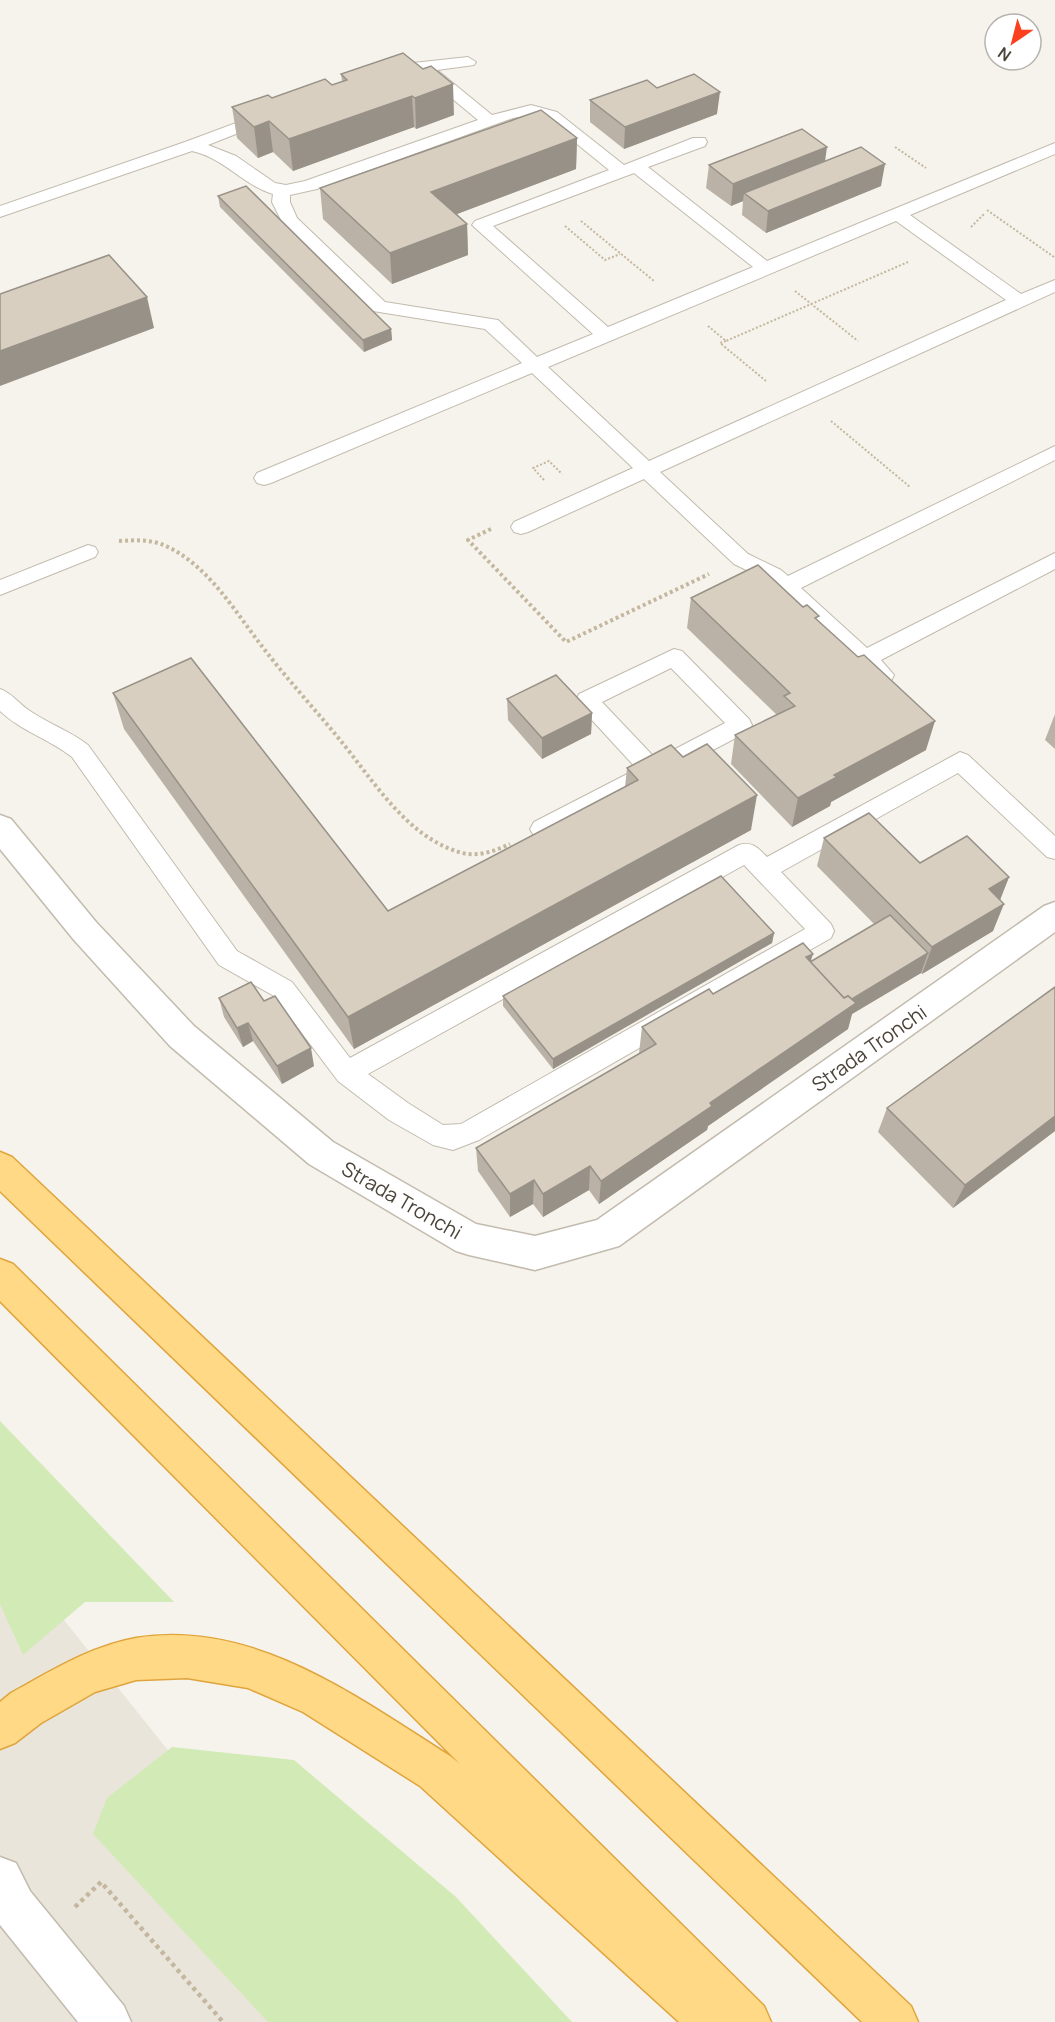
<svg xmlns="http://www.w3.org/2000/svg" width="1055" height="2022" font-family="Manrope,sans-serif">
<rect width="100%" height="100%" fill="#f6f3ec"/>
<path fill="#eae5da" d="M0 1540 385 2022H0Z"/>
<g fill="#d2eab5">
<path d="M0 1421 174 1602H85L23 1655 0 1604Z"/>
<path d="M172 1747 294 1760 456 1897 572 2022H268L93 1834 107 1798Z"/>
</g>
<g fill="none" stroke-linecap="round" stroke-linejoin="round">
<g stroke="#c2bbae" stroke-width="2">
<g id="service">
<path d="M468 57 476 62 474 65 437 70 492 115 531 105 557 112 624 165 693 138H705L707 142 705 146 648 167 767 261 1055 143V154L910 215 1021 294 1055 280V292L660 472 748 554 781 570 788 576 1055 446V460L801 588 867 648 1055 553V569L881 660 894 675 891 681 883 683 875 681 767 580 734 564 644 479 528 532 521 534 514 532 511 527 514 522 633 468 532 373 271 483 264 485 257 483 254 478 257 473 522 363 485 329 373 311 283 224 272 202 273 194C243 185 224 158 192 151L0 217V206L185 142 268 111 276 116 274 119 208 145 236 156 275 183 286 185 305 181 478 120 420 72 388 80 380 75 382 72 413 63ZM531 115 545 118 609 170 475 221 472 225 593 334 537 357 498 320 385 302 297 218 290 202V195L317 189 513 118ZM634 173 753 267 608 327 493 226ZM896 221 1006 300 649 461 548 367Z"/>
<path d="M88 545 95 547 98 552 95 557 0 595V580Z"/>
<path d="M674 649 682 651 749 719 752 725 749 731 550 836 542 838 534 836 530 829 534 822 637 769 579 706 576 700 579 694ZM671 668 725 723 656 759 602 702Z"/>
<path d="M0 689C12 693 19 704 30 711 49 724 70 731 88 745L237 951 292 982 350 1058 739 845C752 841 758 848 767 857L960 752 968 755 1055 836V859L1047 857 958 773 781 872 831 924 834 931 831 938 479 1140 453 1150 433 1145 389 1120 338 1081 274 996 219 965 72 757C49 739 21 731 0 711ZM744 865 805 929 461 1124 443 1125 408 1103 368 1074Z"/>
</g>
</g>
<g stroke="#c2bbae" stroke-width="3">
<g id="minor">
<path d="M0 815 11 819 96 922 194 1026 333 1142 476 1224 535 1236 597 1220 1044 906 1055 902V932L619 1246 535 1270 469 1255 456 1251 309 1164 170 1046 74 940 0 849Z"/>
<path d="M0 1857 16 1863 30 1891 124 2006 131 2022H78L0 1925Z"/>
</g>
</g>
<g stroke="#e0a43c" stroke-width="3">
<g id="trunk">
<path d="M0 1152 12 1157 911 2006 918 2022H862L0 1191Z"/>
<path d="M0 1259 13 1264 764 2006 771 2022H679L420 1786 303 1712 248 1688 187 1678 136 1680 95 1692 41 1723 15 1743 0 1749V1702L11 1693C51 1671 91 1646 136 1638 253 1619 357 1697 450 1756L460 1764 0 1301Z"/>
</g>
</g>
<g stroke="#c4b79f" stroke-width="2" stroke-dasharray="2 2" stroke-linecap="butt">
<path d="M895 147 926 168"/>
<path d="M987 210 1054 257"/>
<path d="M581 221 654 281"/>
<path d="M565 226 605 260 620 254"/>
<path d="M971 227 985 213"/>
<path d="M795 291 858 341"/>
<path d="M708 326 726 341 908 262"/>
<path d="M726 341 720 343 766 381"/>
<path d="M831 421 910 487"/>
<path d="M544 480 533 468 549 461 562 474"/>
</g>
<g stroke="#c4b79f" stroke-width="4" stroke-dasharray="3 3" stroke-linecap="butt">
<path d="M491 529 468 540 566 642 709 574"/>
<path d="M119 541C136 540 152 539 168 547 209 567 234 610 261 645 286 678 314 708 340 740 374 781 407 838 462 853 478 857 495 851 510 844"/>
</g>
<path stroke="#c4b79f" stroke-width="4.5" stroke-dasharray="4 4" stroke-linecap="butt" d="M75 1907 101 1882 223 2022"/>
<use href="#service" fill="#fff" fill-rule="evenodd"/>
<use href="#minor" fill="#fff" fill-rule="evenodd"/>
<use href="#trunk" fill="#ffd985" fill-rule="evenodd"/>
</g>
<g fill="#bab2a6">
<path d="M403 53 454 115 416 129 414 127 293 171 273 152 258 158 237 138 232 107 332 85 342 81 341 74Z"/>
<path d="M657 88 717 114 624 149 590 122V100Z"/>
<path d="M577 138 576 169 457 214 467 224 468 255 392 284 323 219 320 188Z"/>
<path d="M825 161 881 186 766 233 742 215 743 201 731 206 706 188 709 165Z"/>
<path d="M218 196 391 329 392 340 364 352 220 207Z"/>
<path d="M691 598 818 621 926 750 831 802 830 806 792 827 731 764 735 735 777 715 687 628Z"/>
<path d="M113 693 388 911 625 787 627 768 751 830 354 1049 124 729Z"/>
<path d="M507 699 592 713 591 734 542 759 508 720Z"/>
<path d="M1055 714V749L1045 740Z"/>
<path d="M824 838 920 863 1009 877 1000 900 993 931 922 974 921 973 852 1014 848 1029 708 1126 707 1130 599 1204 589 1190 543 1217 533 1204 510 1217 478 1171 476 1148 639 1053 642 1027 713 994 811 961 874 924 817 866Z"/>
<path d="M774 933 772 943 553 1069 503 1006V996Z"/>
<path d="M219 998 264 1001 314 1066 282 1084 253 1041 243 1047 224 1017Z"/>
<path d="M887 1108 1055 1131 953 1208 878 1132Z"/>
</g>
<g fill="#979187">
<path d="M453 84 454 115 416 129 415 98Z"/>
<path d="M720 92 717 114 624 149 625 127Z"/>
<path d="M412 96 414 127 293 171 289 139Z"/>
<path d="M269 121 273 152 258 158 254 127Z"/>
<path d="M577 138 576 169 433 223 431 192Z"/>
<path d="M827 147 824 169 744 193 743 201 731 206 733 184Z"/>
<path d="M885 164 881 186 766 233 768 211Z"/>
<path d="M467 224 468 255 392 284 390 253Z"/>
<path d="M147 297 154 328 0 386V351Z"/>
<path d="M391 329 392 340 364 352 363 340Z"/>
<path d="M592 713 591 734 542 759V738Z"/>
<path d="M935 721 926 750 831 802 830 806 792 827 798 798 834 775Z"/>
<path d="M757 795 751 830 354 1049 348 1017Z"/>
<path d="M1009 877 998 905 989 889Z"/>
<path d="M1004 904 993 931 922 974 932 947Z"/>
<path d="M774 933 772 943 553 1069V1059Z"/>
<path d="M928 953 921 973 852 1014 848 1029 708 1126 707 1130 599 1204 601 1181 710 1103 842 1006Z"/>
<path d="M813 954 808 970 806 957Z"/>
<path d="M248 1023 253 1041 243 1047 237 1028Z"/>
<path d="M311 1048 314 1066 282 1084 277 1066Z"/>
<path d="M1055 1116V1131L953 1208 965 1185Z"/>
<path d="M590 1166 589 1190 543 1217V1194Z"/>
<path d="M534 1180 533 1204 510 1217V1194Z"/>
</g>
<g fill="#d8cfc1" stroke="#979187" stroke-width="1.5">
<path d="M403 53 423 69 431 66 453 84 415 98 412 96 289 139 269 121 254 127 232 107 268 95 272 98 325 79 332 85 347 80 341 74Z"/>
<path d="M694 74 720 92 625 127 590 100 647 80 657 88Z"/>
<path d="M541 110 577 138 431 192 467 224 390 253 320 188Z"/>
<path d="M802 129 827 147 733 184 709 165Z"/>
<path d="M861 147 885 164 768 211 744 193Z"/>
<path d="M246 186 391 329 363 340 218 196Z"/>
<path d="M109 255 147 297 0 351V294Z"/>
<path d="M758 565 803 607 807 605 819 616 815 618 858 657 864 655 935 721 834 775 837 777 798 798 735 735 795 706 784 696 790 693 691 598Z"/>
<path d="M191 658 388 911 638 780 627 768 671 745 683 757 707 744 757 795 348 1017 113 693Z"/>
<path d="M556 675 592 713 542 738 507 699Z"/>
<path d="M869 813 920 863 967 836 1009 877 989 889 1004 904 932 947 824 838Z"/>
<path d="M721 876 774 933 553 1059 503 996Z"/>
<path d="M890 915 928 953 852 999 848 996 844 998 810 962Z"/>
<path d="M803 943 813 954 806 957 844 998 848 996 856 1003 710 1103 712 1106 601 1181 590 1166 543 1194 534 1180 510 1194 476 1148 656 1044 642 1027 709 989 713 994Z"/>
<path d="M251 982 264 1001 275 996 311 1048 277 1066 248 1023 237 1028 219 998Z"/>
<path d="M1055 987V1116L965 1185 887 1108Z"/>
</g>
<g text-anchor="middle" dominant-baseline="central" stroke-width="4.5" stroke-linejoin="round" paint-order="stroke">
<g font-size="20" fill="#4b4439" stroke="#fff">
<text transform="translate(869 1048) rotate(-35)">Strada Tronchi</text>
<text transform="translate(402 1200) rotate(30)">Strada Tronchi</text>
</g>
</g>
<g transform="translate(1013 42) rotate(215)"><circle r="28" fill="#ffffff" stroke="#b7b4b0" stroke-width="1.5"/>
<path d="M0-4.5L10 22L0 15L-10 22Z" fill="#fc3f1d"/>
<text y="-9" font-size="16" font-weight="bold" text-anchor="middle" fill="#4b4439">N</text>
</g>
</svg>
